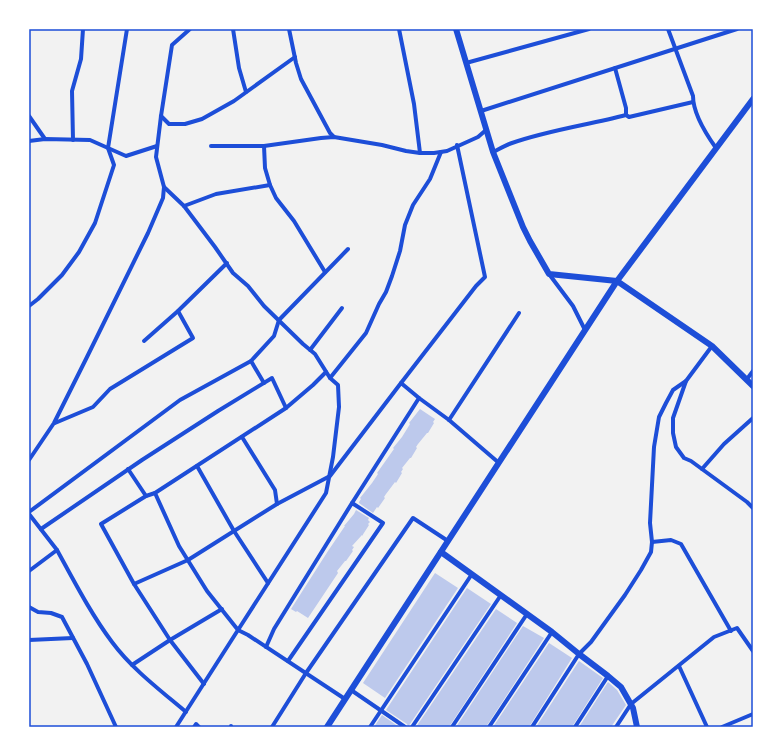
<svg xmlns="http://www.w3.org/2000/svg" width="782" height="756" font-family="'Work Sans',sans-serif">
<rect width="100%" height="100%" fill="#f2f2f2"/>
<g fill="#bdc9ec">
<path d="M420 409 435 419 433 422 434 423 428 433H427L418 444 416 447 417 448 411 458H410L402 468 403 469 401 472 402 473 396 483 395 482 386 494 384 497 385 498 378 508 377 507 373 513 359 503V502L361 499 360 498 372 483 378 474 377 473 394 449 393 448 402 437 410 424 409 423Z"/>
<path d="M356 510 369 518 368 520 370 522 368 524 369 525 362 536V535L352 546 354 547 352 550 353 551 346 561H345L337 571 338 573 308 618 297 611 296 612 291 609 328 551 345 526H344L354 514Z"/>
<path d="M435 573 458 588 385 698 363 683Z"/>
<path d="M467 588 491 604 408 727 407 724 386 710Z"/>
<path d="M496 609 517 623 449 727H416Z"/>
<path d="M523 626 544 638 486 727H456Z"/>
<path d="M549 643 572 658 529 727H493Z"/>
<path d="M579 661 603 678 572 727H536Z"/>
<path d="M608 682 617 690 626 705 611 727H579Z"/>
<path d="M382 715 399 727H374Z"/>
</g>
<g fill="none" stroke-linecap="round" stroke-linejoin="round">
<g stroke="#1d4ed8" stroke-width="4">
<path d="M190 29 172 45 161 116 156 157 164 187 184 206 215 247 233 273 248 286 264 306 303 344 315 354 330 378 338 385 339 407 333 457 326 493 238 630 248 635 345 699"/>
<path d="M233 29 239 68 246 92"/>
<path d="M289 29 296 63 301 79 330 133 334 137"/>
<path d="M399 29 414 104 420 153"/>
<path d="M668 29 693 96C693 113 706 134 716 148"/>
<path d="M466 63 589 29"/>
<path d="M615 68 626 108V115"/>
<path d="M481 111 737 29"/>
<path d="M29 116 45 139"/>
<path d="M161 116 169 124H185L202 119 234 101 295 57"/>
<path d="M73 140 72 91 81 59 83 29"/>
<path d="M29 141 45 139 90 140 126 156 157 146"/>
<path d="M211 146H264"/>
<path d="M493 152C499 149 506 145 512 143 549 130 588 125 626 115L629 117 693 102"/>
<path d="M184 206 216 194 270 185"/>
<path d="M325 272 294 221 276 198 270 185 265 168 264 146 321 138 334 137 382 145 406 151 420 153H434L447 151 478 137 486 130"/>
<path d="M549 274 573 306 585 330"/>
<path d="M29 306 38 299 62 275 79 252 95 223 114 165 108 148 127 29"/>
<path d="M144 341 178 311 227 263"/>
<path d="M310 350 342 308"/>
<path d="M251 361 264 383"/>
<path d="M330 378 366 333 379 304 386 292 392 276 400 251 405 225 413 205 430 179 441 152"/>
<path d="M747 379 753 371"/>
<path d="M686 381 673 418V433L676 447 684 458 691 461 747 502 753 508"/>
<path d="M401 383 476 286 485 277 457 145"/>
<path d="M449 420 519 313"/>
<path d="M55 423 93 407 110 389 193 338 178 311"/>
<path d="M242 437 275 490 277 504"/>
<path d="M29 460 54 423 86 359 148 233 163 198 164 187"/>
<path d="M197 466 234 531 268 583"/>
<path d="M128 469 146 496"/>
<path d="M702 469 724 444 753 418"/>
<path d="M155 493 146 496 101 524 134 584 170 640 204 684"/>
<path d="M352 503 419 398"/>
<path d="M29 512 180 400 251 361 274 336 279 320 348 249"/>
<path d="M29 514 57 550"/>
<path d="M41 529 142 460 218 411 272 378 286 408 313 385 326 372"/>
<path d="M652 542 671 540 681 544 731 631"/>
<path d="M29 571 57 550C74 581 91 614 112 642 132 669 160 690 186 712"/>
<path d="M134 584 188 560 277 504 330 476 401 383 419 398 449 420 499 463"/>
<path d="M29 607 38 612 51 613 62 617 87 664 116 727"/>
<path d="M29 640 73 638"/>
<path d="M266 647 274 629 352 503 383 523 288 661"/>
<path d="M132 665 170 640 222 609"/>
<path d="M679 666 707 727"/>
<path d="M351 690 405 727"/>
<path d="M176 727 238 630 207 591 179 546 155 493 286 408"/>
<path d="M194 727 196 724 199 727"/>
<path d="M231 727V726"/>
<path d="M272 727 306 673 413 518 448 541"/>
<path d="M370 727 472 574"/>
<path d="M412 727 501 595"/>
<path d="M452 727 527 614"/>
<path d="M489 727 552 632"/>
<path d="M532 727 579 654 591 642 625 595 641 570 651 552 652 542 650 523 654 447 659 417 666 403 673 390 686 381 712 346"/>
<path d="M575 727 608 676"/>
<path d="M616 727 631 704 714 637 737 628 753 651"/>
<path d="M722 727 753 714"/>
</g>
<g stroke="#1d4ed8" stroke-width="6">
<path d="M456 29 493 152 523 227 530 241 549 274 617 281 712 346 753 386"/>
<path d="M441 552 552 632 579 654 608 676 621 687 633 708 637 727"/>
<path d="M327 727 617 281 753 99"/>
</g>
</g>
<rect width="782" height="756" fill="none" stroke="#ffffff" stroke-width="60"/>
<rect x="30" y="30" width="722" height="696" fill="none" stroke="#1d4ed8" stroke-width="1.5"/>
</svg>
